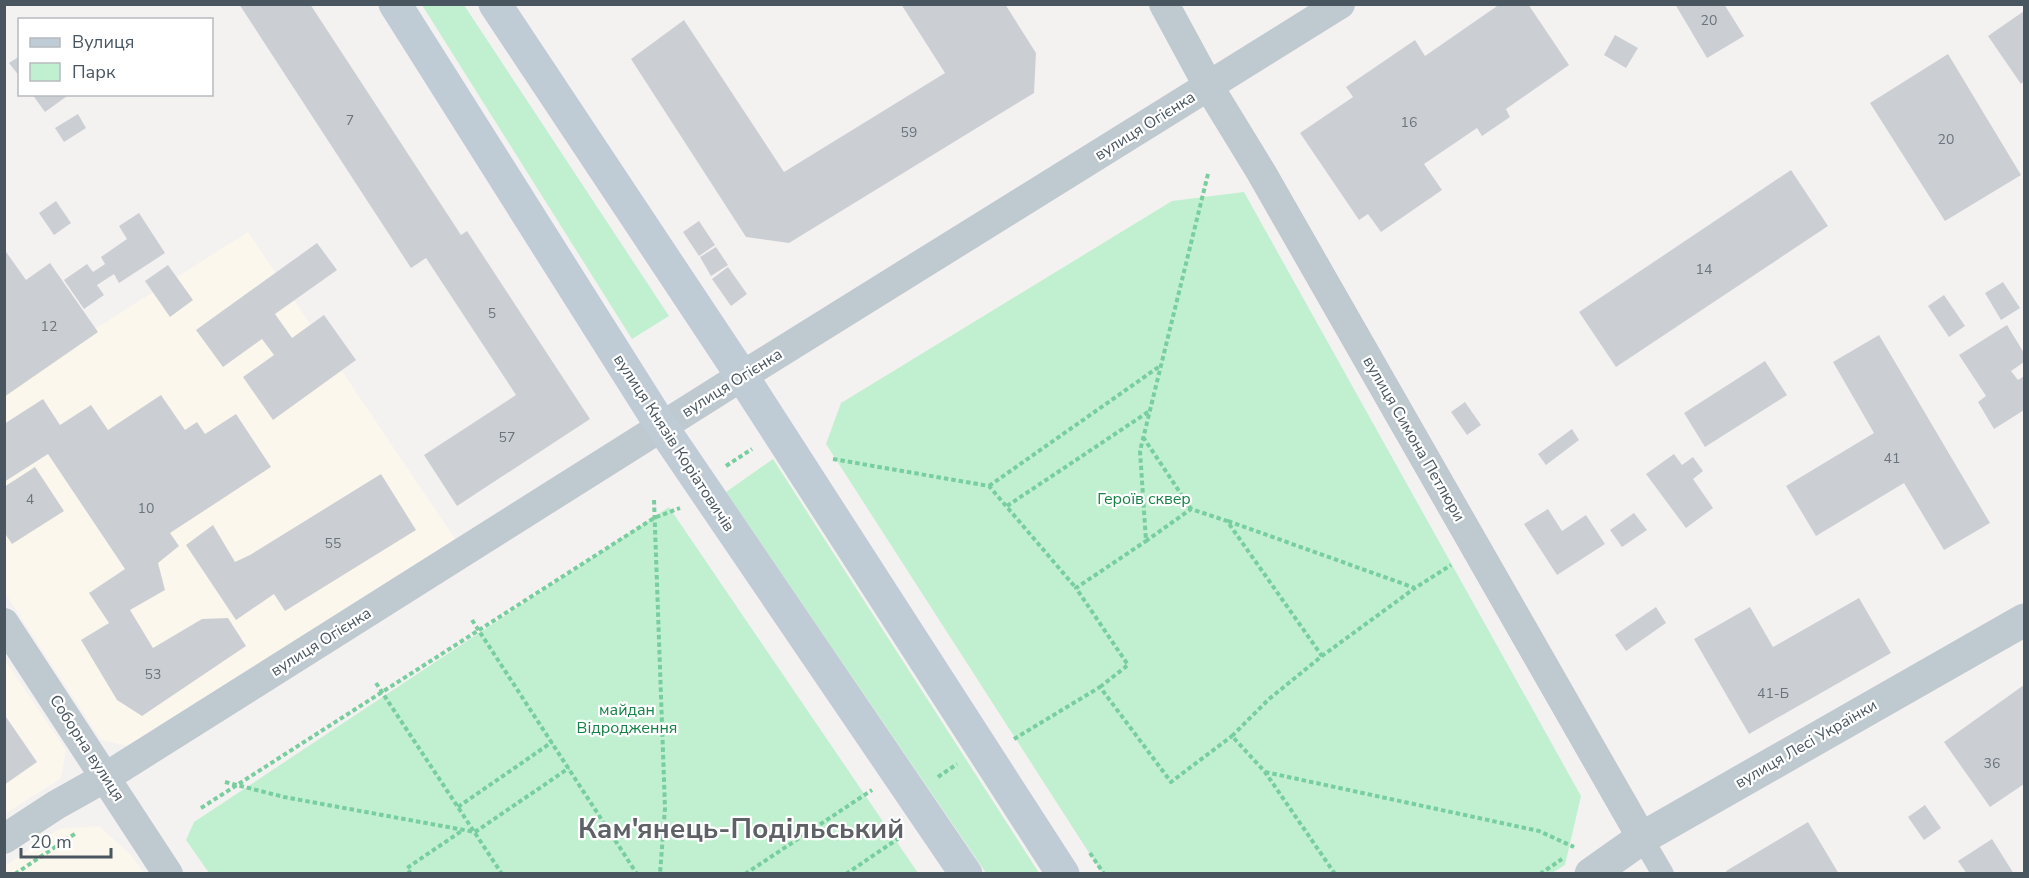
<svg xmlns="http://www.w3.org/2000/svg" width="2029" height="878" font-family="'Nunito Sans',sans-serif">
<rect width="100%" height="100%" fill="#f4f1f1"/>
<g fill="#fcf7ec">
<path d="M248 232 455 539 128 746 101 740 5 593V386Z"/>
<path d="M4 659 66 750 61 778 5 814Z"/>
<path d="M99 826 131 855 144 873H5V866L59 829Z"/>
</g>
<g fill="#c1f0d0">
<path d="M422 5H464L669 316 632 339Z"/>
<path d="M1244 192 1581 796 1565 865 1552 873H1102L826 444 841 403 1172 201Z"/>
<path d="M773 459 1039 873H986L726 492Z"/>
<path d="M669 507 918 873H209L186 840 194 822Z"/>
</g>
<g fill="#cbcfd4">
<path d="M239 4H310L461 235 467 231 590 419 457 506 424 455 516 395 426 258 411 268Z"/>
<path d="M901 4H1005L1036 53 1034 93 789 243 746 237 631 59 684 20 784 172 945 73Z"/>
<path d="M1500 4H1528L1569 65 1506 109 1510 117 1482 136 1477 128 1424 164 1442 190 1381 232 1368 214 1359 220 1300 133 1353 97 1346 87 1415 40 1425 56Z"/>
<path d="M1675 4H1724L1744 36 1707 58Z"/>
<path d="M2024 11V81L2021 84 1988 36Z"/>
<path d="M1615 35 1638 48 1626 68 1604 55Z"/>
<path d="M1948 54 2021 175 1945 221 1870 103Z"/>
<path d="M20 56V77L9 63Z"/>
<path d="M32 94H70L45 112Z"/>
<path d="M78 114 86 128 64 142 55 128Z"/>
<path d="M1791 170 1828 226 1616 367 1579 312Z"/>
<path d="M56 201 71 223 54 235 39 213Z"/>
<path d="M139 213 165 253 119 283 114 274 97 285 104 295 84 309 64 280 87 264 93 272 105 264 101 257 127 239 119 226Z"/>
<path d="M699 221 715 245 699 256 683 232Z"/>
<path d="M317 243 337 270 275 314 292 338 324 315 356 360 273 420 243 377 274 355 262 339 223 367 196 330Z"/>
<path d="M716 247 728 265 711 276 700 257Z"/>
<path d="M4 249 26 280 50 263 98 332 4 397Z"/>
<path d="M168 265 193 300 170 317 145 281Z"/>
<path d="M728 267 747 294 731 306 712 279Z"/>
<path d="M2003 282 2020 308 2001 320 1985 293Z"/>
<path d="M1944 295 1965 326 1949 337 1928 306Z"/>
<path d="M2007 325 2024 353V362L2011 371 2018 380 2024 376V410L1994 429 1978 402 1986 396 1959 355Z"/>
<path d="M1879 335 1990 523 1944 550 1904 483 1816 536 1786 486 1874 433 1833 362Z"/>
<path d="M1765 361 1787 395 1705 447 1684 413Z"/>
<path d="M161 395 185 430 197 422 205 434 236 414 271 467 170 533 179 546 158 563 165 590 130 610 153 648 202 619 228 618 246 646 142 716 117 700 81 640 109 623 89 593 125 569 48 454 4 482V424L43 399 60 425 91 405 108 430Z"/>
<path d="M1465 402 1481 425 1467 435 1451 412Z"/>
<path d="M1572 429 1579 440 1546 465 1538 454Z"/>
<path d="M1674 454 1682 465 1693 457 1703 471 1693 479 1713 508 1686 528 1646 474Z"/>
<path d="M35 467 64 511 12 544 4 532V487Z"/>
<path d="M381 474 416 530 285 611 274 594 236 620 186 545 213 525 235 562 250 555Z"/>
<path d="M1548 509 1562 531 1586 515 1605 544 1557 575 1524 524Z"/>
<path d="M1634 513 1647 530 1622 547 1610 530Z"/>
<path d="M1859 598 1891 653 1749 734 1694 639 1750 607 1773 647Z"/>
<path d="M1656 607 1666 623 1626 651 1615 635Z"/>
<path d="M2024 685V784L1990 807 1944 742Z"/>
<path d="M4 714 37 762 4 785Z"/>
<path d="M1925 805 1941 828 1924 840 1908 817Z"/>
<path d="M1808 822 1839 874H1727L1726 871Z"/>
<path d="M1992 839 2014 874H1967L1958 861Z"/>
</g>
<g fill="none" stroke-linecap="round" stroke-linejoin="round">
<g stroke="#78ce9f" stroke-width="4" stroke-dasharray="4.5 3" stroke-linecap="butt">
<path d="M1208 174 1140 451 1146 541 1191 509 1227 521 1322 656"/>
<path d="M1143 437 1191 509"/>
<path d="M833 459 989 486 1076 588"/>
<path d="M726 466 752 449"/>
<path d="M989 486 1160 366"/>
<path d="M654 500 665 808 660 874"/>
<path d="M1007 506 1148 412"/>
<path d="M1228 521 1415 588 1451 565"/>
<path d="M472 620 637 874"/>
<path d="M376 683 502 874"/>
<path d="M1100 687 1128 665 1076 588 1146 541"/>
<path d="M1014 739 1100 687 1171 782 1232 736"/>
<path d="M1265 772 1539 831 1574 847"/>
<path d="M938 777 957 764"/>
<path d="M225 782 284 797 475 832 569 768"/>
<path d="M458 807 552 742"/>
<path d="M201 808 654 518 680 508"/>
<path d="M1090 853 1104 874"/>
<path d="M15 874 76 833"/>
<path d="M411 874 407 868 463 830"/>
<path d="M745 874 872 790"/>
<path d="M846 874 902 836"/>
<path d="M1335 874 1265 772 1232 736 1269 699 1322 656 1415 588"/>
<path d="M1540 874 1562 859"/>
</g>
<path stroke="#bfc9d0" stroke-width="22" d="M1642 838 1663 874"/>
<g stroke="#bfc9d0" stroke-width="30">
<path d="M1164 4 1209 87 1261 172 1642 838"/>
<path d="M4 623 168 874"/>
<path d="M4 839 56 805 106 777 742 376 1340 4"/>
</g>
<path stroke="#bfc9d0" stroke-width="33" d="M1591 874 1642 838 2024 620"/>
<g stroke="#bfcbd5" stroke-width="33">
<path d="M395 4 662 427 966 874"/>
<path d="M495 4 742 376 1063 874"/>
</g>
</g>
<g text-anchor="middle" dominant-baseline="central" stroke-width="4.5" stroke-linejoin="round" paint-order="stroke">
<g font-size="14" fill="#6a747c">
<text x="1709" y="20">20</text>
<text x="350" y="120">7</text>
<text x="1409" y="122">16</text>
<text x="909" y="132">59</text>
<text x="1946" y="139">20</text>
<text x="1704" y="269">14</text>
<text x="492" y="313">5</text>
<text x="49" y="326">12</text>
<text x="507" y="437">57</text>
<text x="1892" y="458">41</text>
<text x="30" y="499">4</text>
<text x="146" y="508">10</text>
<text x="333" y="543">55</text>
<text x="153" y="674">53</text>
<text x="1773" y="693">41-Б</text>
<text x="1992" y="763">36</text>
</g>
<g font-size="16" fill="#49565f" stroke="#fff">
<text transform="translate(1145 126) rotate(-32)">вулиця Огієнка</text>
<text transform="translate(732 383) rotate(-32)">вулиця Огієнка</text>
<text transform="translate(1414 439) rotate(60)">вулиця Симона Петлюри</text>
<text transform="translate(674 443) rotate(57)">вулиця Князів Коріатовичів</text>
<text transform="translate(321 642) rotate(-32)">вулиця Огієнка</text>
<text transform="translate(1806 744) rotate(-30)">вулиця Лесі Українки</text>
<text transform="translate(87 748) rotate(57)">Соборна вулиця</text>
</g>
<g font-size="16" fill="#178247" stroke="#fff">
<text x="1144" y="499">Героїв сквер</text>
<text x="627" y="710">майдан<tspan x="627" dy="18">Відродження</tspan></text>
</g>
<g font-size="28" font-weight="bold" fill="#5e6266" stroke="#fff">
<text x="741" y="829">Кам'янець-Подільський</text>
</g>
</g>
<rect width="2029" height="878" fill="none" stroke="#49565f" stroke-width="12"/>
<rect x="18" y="18" width="195" height="78" fill="#ffffff" stroke="#b6bbbf" stroke-width="1.5"/>
<rect x="30" y="38" width="30" height="9" fill="#bfcbd5" stroke="#b6bbbf" stroke-width="1.5"/>
<text x="72" y="48" font-size="18" fill="#49565f">Вулиця</text>
<rect x="30" y="63" width="30" height="18" fill="#c1f0d0" stroke="#b6bbbf" stroke-width="1.5"/>
<text x="72" y="78" font-size="18" fill="#49565f">Парк</text>
<path d="M21 848v9h90v-9" fill="none" stroke="#49565f" stroke-width="3"/>
<text x="30" y="848" font-size="18" fill="#49565f" stroke="#ffffff" stroke-width="4.5" paint-order="stroke">20 m</text>
</svg>
